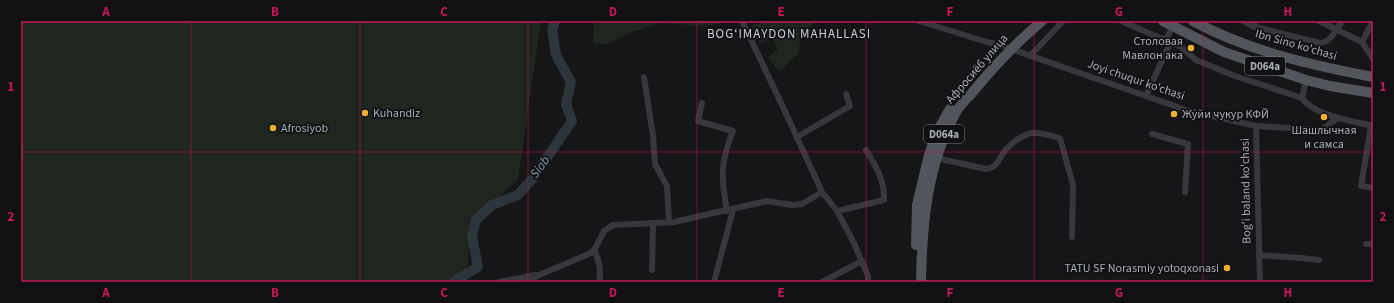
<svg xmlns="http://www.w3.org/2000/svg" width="1394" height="303" font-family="'Source Sans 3',sans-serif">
<rect width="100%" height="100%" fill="#161618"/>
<g fill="#1e261f">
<path d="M21 21H541L518 180 473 219 467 271 443 282H21Z"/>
<path d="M594 21H731L707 26 660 23 633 32 607 44 593 43Z"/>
<path d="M772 21H809L813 23 800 39 799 53 779 72 768 57 778 49 772 38 760 43 751 25Z"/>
</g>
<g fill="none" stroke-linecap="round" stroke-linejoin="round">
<path stroke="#2c353c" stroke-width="10" d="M453 282 478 267 472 236 476 220 492 205 518 195 533 178 572 121 566 104 571 82 556 55 552 30 555 21"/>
<g stroke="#37383d" stroke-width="6">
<path d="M742 21 783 107 822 192 837 211 854 243 868 276V282"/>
<path d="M919 21 987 42 1005 46"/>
<path d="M1121 21 1181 47 1196 60 1235 76 1302 98"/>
<path d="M1243 21 1252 26 1255 21"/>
<path d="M1319 21 1362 42 1373 21"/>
<path d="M1252 26 1320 43C1331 42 1336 30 1342 21"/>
<path d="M1165 41 1173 26"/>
<path d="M1362 42 1373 59"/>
<path d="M1011 49 1189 111 1256 126 1321 130 1338 118"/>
<path d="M1030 56 1063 21"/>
<path d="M644 77 653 136 655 164 667 186 669 222"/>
<path d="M1306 80 1302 98C1314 116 1353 121 1373 126"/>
<path d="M1146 96 1170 43"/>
<path d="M702 103 698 121 733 131C720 164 721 177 727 211"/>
<path d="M1256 126 1260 282"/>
<path d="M1371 126 1361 186 1373 188"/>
<path d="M1152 134 1188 144 1185 192"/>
<path d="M797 137 850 106 846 94"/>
<path d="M936 158 986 169C997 168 998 160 1004 152 1009 145 1023 134 1032 133 1041 132 1051 136 1060 138L1073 185 1072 237"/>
<path d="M837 211 884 200C885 181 876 166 866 150"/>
<path d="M1366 244H1373"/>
<path d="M594 250C600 260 600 271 600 282"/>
<path d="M1259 255 1301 258 1319 260"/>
<path d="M652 270 653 224"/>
<path d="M499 282 535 275"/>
<path d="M526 282 539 275 591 253 596 247 604 231 613 225 674 222 767 201 792 205 802 204 822 192"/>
<path d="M714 282 733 210"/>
<path d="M822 282 862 261"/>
</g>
<g stroke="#53555c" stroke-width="10">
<path d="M1163 21 1224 52 1250 61 1306 80 1330 86 1373 93"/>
<path d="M1193 21C1248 51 1311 65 1373 77"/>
<path d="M916 245 917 205 929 155 937 132 950 109"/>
<path d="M921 282C922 225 927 165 955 114 959 106 966 99 972 93 993 67 1016 43 1042 21"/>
</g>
</g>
<path fill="none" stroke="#c2185b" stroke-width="1" stroke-opacity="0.55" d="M191 21V282M360 21V282M528 21V282M697 21V282M866 21V282M1034 21V282M1203 21V282M21 152H1373"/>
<g fill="#f2b134" stroke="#111113" stroke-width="1.5">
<circle cx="1191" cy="48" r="4"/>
<circle cx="365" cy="113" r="4"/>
<circle cx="1174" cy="114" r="4"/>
<circle cx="1324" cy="117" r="4"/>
<circle cx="273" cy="128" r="4"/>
<circle cx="1227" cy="268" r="4"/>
</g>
<g text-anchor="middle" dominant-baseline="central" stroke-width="3.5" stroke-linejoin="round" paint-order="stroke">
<g fill="#111113" stroke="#7b7e86" stroke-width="1">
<rect x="1245" y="57" width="40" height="18" rx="3"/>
<rect x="924" y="125" width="40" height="18" rx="3"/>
</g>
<g font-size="11" font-weight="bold" fill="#a8adb8">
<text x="1265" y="66">D064a</text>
<text x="944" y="134">D064a</text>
</g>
<g font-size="12" fill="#a8adb8" stroke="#111113" text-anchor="start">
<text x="1183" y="41" text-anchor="end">Столовая<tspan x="1183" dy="14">Мавлон ака</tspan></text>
<text x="373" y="113">Kuhandiz</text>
<text x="1182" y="114">Жуйи чукур КФЙ</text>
<text x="281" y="128">Afrosiyob</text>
<text x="1324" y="130" text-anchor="middle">Шашлычная<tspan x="1324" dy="14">и самса</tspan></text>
<text x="1219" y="268" text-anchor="end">TATU SF Norasmiy yotoqxonasi</text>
</g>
<g font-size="12" fill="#a8adb8" stroke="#111113">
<text transform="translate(1296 45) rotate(16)">Ibn Sino ko'chasi</text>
<text transform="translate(977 69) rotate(-49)">Афросиёб улица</text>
<text transform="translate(1136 80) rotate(19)">Joyi chuqur ko'chasi</text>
<text transform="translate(1246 191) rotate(-91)">Bog'i baland ko'chasi</text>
</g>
<g font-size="13" letter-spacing="1" fill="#c9ccd4" stroke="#111113">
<text x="789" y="34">BOG‘IMAYDON MAHALLASI</text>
</g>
<g font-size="13" font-style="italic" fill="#7f9bb3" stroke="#111113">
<text transform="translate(540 167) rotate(-54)">Siab</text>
</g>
</g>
<rect width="1394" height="303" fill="none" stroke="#111113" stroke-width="44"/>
<rect x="22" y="22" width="1350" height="259" fill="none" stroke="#c2185b" stroke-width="1.5"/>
<g font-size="13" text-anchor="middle" font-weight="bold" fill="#c2185b">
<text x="106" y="16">A</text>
<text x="275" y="16">B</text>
<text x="444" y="16">C</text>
<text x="613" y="16">D</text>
<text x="781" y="16">E</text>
<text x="950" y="16">F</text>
<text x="1119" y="16">G</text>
<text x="1288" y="16">H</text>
<text x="11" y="91">1</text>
<text x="1383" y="91">1</text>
<text x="11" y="221">2</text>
<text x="1383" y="221">2</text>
<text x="106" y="297">A</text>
<text x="275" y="297">B</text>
<text x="444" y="297">C</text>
<text x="613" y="297">D</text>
<text x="781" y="297">E</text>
<text x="950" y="297">F</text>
<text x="1119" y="297">G</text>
<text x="1288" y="297">H</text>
</g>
</svg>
